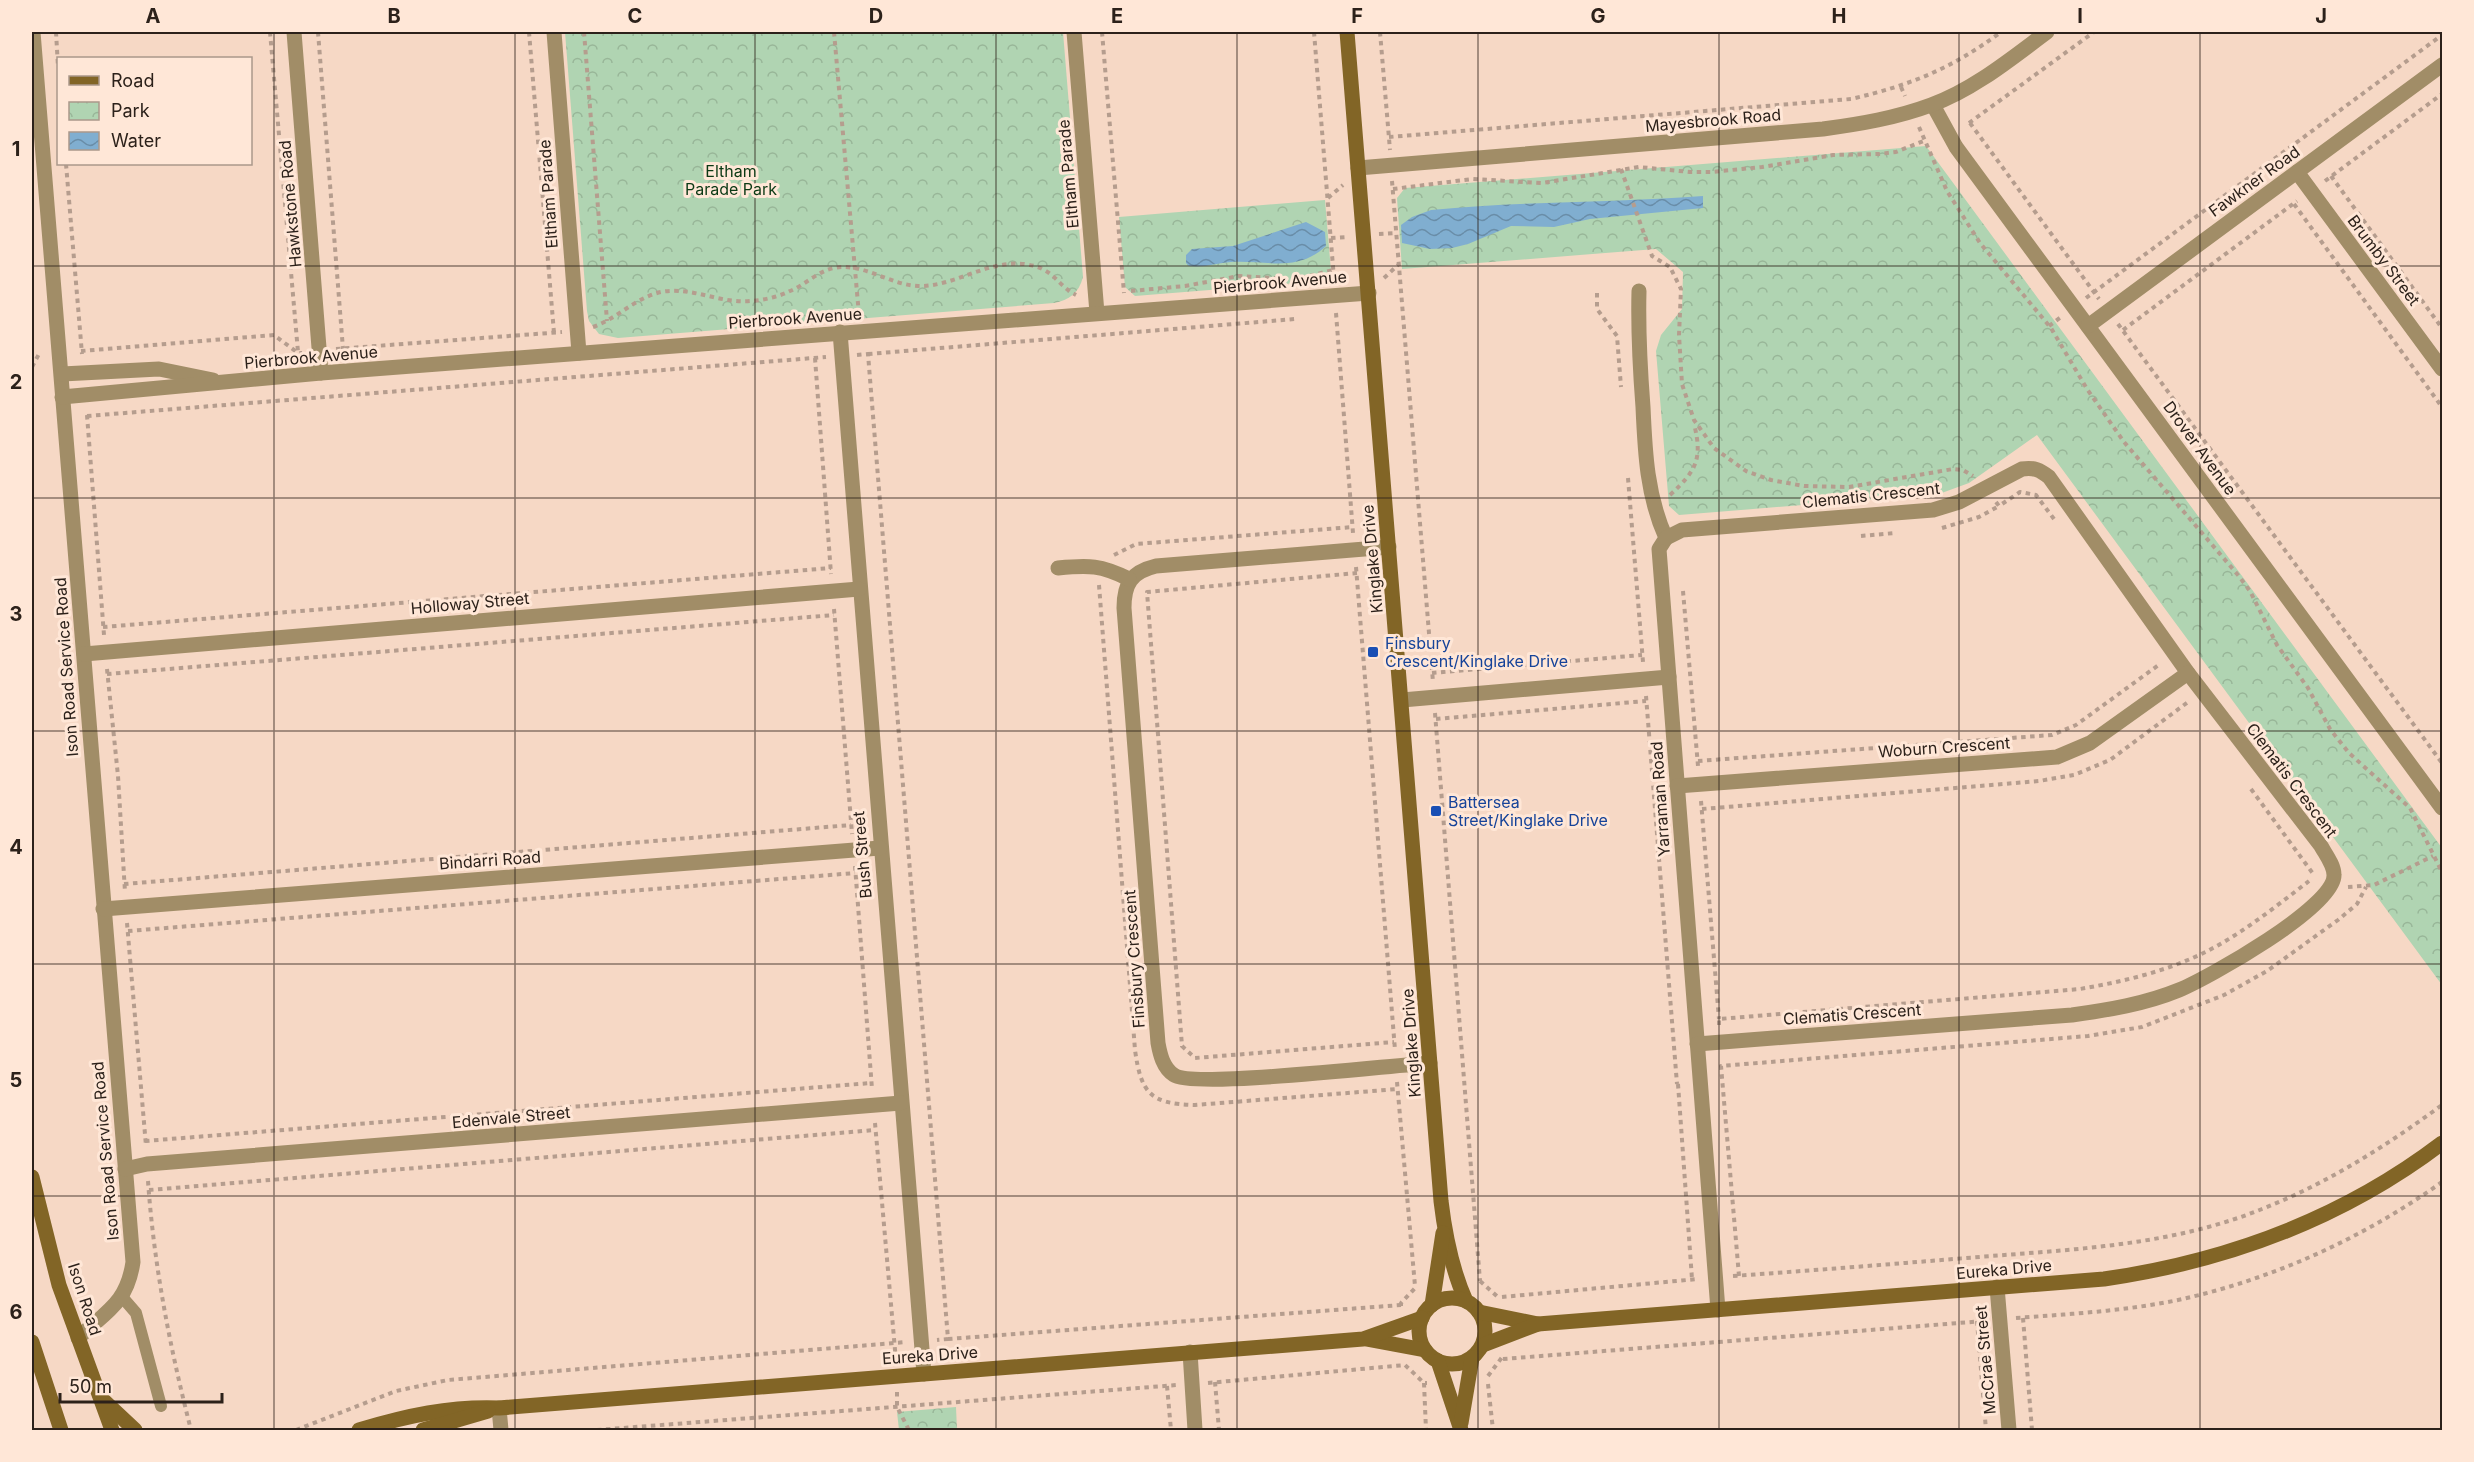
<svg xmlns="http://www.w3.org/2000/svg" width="2474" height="1462" font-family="Inter,sans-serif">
<defs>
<pattern id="park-crowns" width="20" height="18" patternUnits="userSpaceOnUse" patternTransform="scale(1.5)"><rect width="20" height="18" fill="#b0d4b2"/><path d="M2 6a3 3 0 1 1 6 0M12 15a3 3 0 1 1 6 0" fill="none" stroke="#98b698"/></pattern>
<pattern id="water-waves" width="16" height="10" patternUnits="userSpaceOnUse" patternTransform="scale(1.5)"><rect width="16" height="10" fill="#80aed0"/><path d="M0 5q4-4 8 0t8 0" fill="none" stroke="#698da8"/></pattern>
</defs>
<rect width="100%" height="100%" fill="#f6d8c5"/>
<g fill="url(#park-crowns)">
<path d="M565 32H1063L1083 277C1079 293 1069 300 1054 303L618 338 599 334 589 321 587 311Z"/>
<path d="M1926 146 2442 848V985L2037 435 1969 483 1939 494 1679 515 1669 506 1656 351 1661 335 1682 309 1683 272 1656 249 1402 269 1397 198 1405 188Z"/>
<path d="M1325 200 1331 271 1322 281 1135 296 1125 287 1119 217Z"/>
<path d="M956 1407 957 1430H899L897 1412Z"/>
</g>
<g fill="url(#water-waves)">
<path d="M1703 196V208L1590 219 1554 227 1511 226 1468 244 1452 248 1430 249 1402 243 1401 225 1412 217 1431 210C1522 201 1612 203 1703 196Z"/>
<path d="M1306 222 1325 232 1326 246C1297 273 1267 260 1231 262 1217 263 1204 268 1189 266L1186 263V255L1192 249 1233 246Z"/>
</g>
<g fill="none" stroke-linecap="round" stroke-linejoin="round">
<g stroke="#b59d8e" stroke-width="4" stroke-dasharray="4.5 4.5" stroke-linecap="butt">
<path d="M56 32 58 67"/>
<path d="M270 32 298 352"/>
<path d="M318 32 343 349"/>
<path d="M529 32 554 333"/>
<path d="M584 32 607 321"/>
<path d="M834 32 859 315"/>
<path d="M1102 32 1124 293"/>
<path d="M1314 32 1334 279"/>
<path d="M1380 32 1390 150"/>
<path d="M1901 87 1905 96"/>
<path d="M1969 123 2094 32"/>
<path d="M1970 123 2099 299"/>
<path d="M1919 127 1947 191 1980 243 2051 328 2087 389 2124 442 2238 575 2250 591 2277 645 2308 688 2330 729 2349 753 2410 808 2442 872"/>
<path d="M1389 137 1851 99C1911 85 1951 69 2001 32"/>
<path d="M66 164 82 354"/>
<path d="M1621 169 1652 256 1670 267 1681 289 1679 335 1682 384 1694 420 1714 448 1746 471 1771 480 1804 486 1849 487 1953 469 1963 470 1973 476"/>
<path d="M2331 176 2442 328"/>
<path d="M1392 181 1433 682"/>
<path d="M2325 181 2442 94"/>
<path d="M1393 189 1472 179 1542 183 1639 167 1690 172H1711L1762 167 1833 155 1879 154 1896 152 1926 140"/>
<path d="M1328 198 1343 185"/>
<path d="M2294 204 2442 407"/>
<path d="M1379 234 1397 233"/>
<path d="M1331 238 1348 237"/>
<path d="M1301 278 1333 270"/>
<path d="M1384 278 1398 265"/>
<path d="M1131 291 1185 286 1239 276 1290 279"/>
<path d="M1597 293V309L1617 336 1621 387"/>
<path d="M2086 298 2442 35"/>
<path d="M1336 313 1353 533"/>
<path d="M2118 324 2442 763"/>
<path d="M2049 326 2061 317"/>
<path d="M593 327C618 318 635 298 661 292 691 286 720 304 751 301 764 300 778 297 790 291 805 285 818 271 834 268 862 262 890 285 918 286 954 287 987 260 1024 264 1055 268 1055 284 1076 295"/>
<path d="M2123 330 2297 201"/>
<path d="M336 349 562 332"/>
<path d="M81 351 274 335 298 353H302"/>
<path d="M868 354 1295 319"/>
<path d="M857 355 868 354 948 1339 937 1340"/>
<path d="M815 358 831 574"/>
<path d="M32 367 40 352"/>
<path d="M87 415 104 635"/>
<path d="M87 416 826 357"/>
<path d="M1628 478 1643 662"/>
<path d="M1670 495C1696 471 1703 459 1694 424"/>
<path d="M1996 502 1999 506 2020 492 2036 495 2054 519"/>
<path d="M1942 528 1979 517 1999 506"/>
<path d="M1861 536 1895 533"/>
<path d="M1114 555 1136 544 1353 527"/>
<path d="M1356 567 1395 1050"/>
<path d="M1357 573 1147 592 1182 1046 1195 1058 1394 1042"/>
<path d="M1099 585 1135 1050C1141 1093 1150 1104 1195 1105L1398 1089"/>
<path d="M1683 591 1698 766"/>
<path d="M834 609 852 834"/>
<path d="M103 627 831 568"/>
<path d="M107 669 118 776 125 892"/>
<path d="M1432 673 1642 655"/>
<path d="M107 674 834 615"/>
<path d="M1646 696 1677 1084"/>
<path d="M1435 713 1480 1281"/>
<path d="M1436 719 1646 701"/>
<path d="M1698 761 2052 735 2076 725 2160 664"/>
<path d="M2251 789 2314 875"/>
<path d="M1701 801 1719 1019"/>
<path d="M1702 809 2039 781 2074 775 2110 760 2188 702"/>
<path d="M855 866 872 1089"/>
<path d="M124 884 851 825"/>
<path d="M2348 887 2374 885 2433 856"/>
<path d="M127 923 146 1146"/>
<path d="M128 931 855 873"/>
<path d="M1719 1025V1019L2080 989C2126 981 2173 970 2215 947 2248 929 2279 904 2309 881"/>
<path d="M1397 1082 1415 1286"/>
<path d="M1678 1084 1692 1279"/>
<path d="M875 1123 896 1361"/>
<path d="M145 1141 871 1083"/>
<path d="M148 1181C154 1266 170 1348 191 1430"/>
<path d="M149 1190 875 1130"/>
<path d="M1733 1276C1819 1270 1905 1263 1991 1256 2082 1249 2176 1244 2262 1209 2328 1183 2386 1146 2442 1105"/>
<path d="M1739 1276 1721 1066 2088 1036 2142 1027 2224 995 2267 971 2338 920 2357 904 2366 887"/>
<path d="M1480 1281 1499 1298"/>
<path d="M1502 1297 1698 1279"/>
<path d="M1401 1306V1303L1416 1287"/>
<path d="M2016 1318C2070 1314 2125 1311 2178 1300 2274 1279 2363 1238 2442 1182"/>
<path d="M2023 1318 2032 1430"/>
<path d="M1977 1321 1986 1430"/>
<path d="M948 1339 1401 1305"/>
<path d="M1503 1359 1984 1321"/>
<path d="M1488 1376 1503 1356"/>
<path d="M1215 1382 1219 1430"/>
<path d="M1208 1383 1405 1365 1424 1383H1427"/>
<path d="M1424 1383 1426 1430"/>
<path d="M1488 1384 1493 1430"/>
<path d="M1167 1386 1171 1430"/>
<path d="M897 1392V1407L909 1430"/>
<path d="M296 1430 396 1391 448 1380 906 1342"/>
<path d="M597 1430 1177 1385"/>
<path d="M2440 1430 2442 1429"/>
</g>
<path stroke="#a18d67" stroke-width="12" d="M123 1298 136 1313 161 1406"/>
<g stroke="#a18d67" stroke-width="15">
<path d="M33 32 133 1262C127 1303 107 1311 78 1338"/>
<path d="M294 32 321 373"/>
<path d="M554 32 579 353"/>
<path d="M1074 32 1097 313"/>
<path d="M1933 105 1956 147 2442 808"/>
<path d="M1358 168 1823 129C1860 124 1896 118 1931 105 1973 90 2012 58 2047 32"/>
<path d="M2297 172 2442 369"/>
<path d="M1639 291C1638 329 1640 368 1643 407 1645 453 1647 496 1666 538L1659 549 1718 1310"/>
<path d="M2088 326 2442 65"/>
<path d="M840 332 924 1374"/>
<path d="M62 374 159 369 213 380"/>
<path d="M62 397 321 373 1369 293"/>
<path d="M1666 538 1682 530 1933 510 1959 502 2022 469C2034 467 2040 470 2049 477L2188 673 2321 846C2326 855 2334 865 2334 875 2335 907 2208 978 2179 990 2145 1004 2108 1010 2072 1015L1697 1044"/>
<path d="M1389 547 1156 566C1131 572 1124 584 1124 608L1158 1043C1160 1054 1163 1068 1174 1075 1193 1089 1393 1065 1430 1063"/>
<path d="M1058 568C1089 565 1101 565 1129 579"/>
<path d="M84 654 859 589"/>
<path d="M1402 700 1669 677"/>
<path d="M1677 786 2057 757 2090 743 2188 673"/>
<path d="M103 909 880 848"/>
<path d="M125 1169 147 1164 901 1103"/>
<path d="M1997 1287 2009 1430"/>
<path d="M1190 1352 1195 1430"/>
<path d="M499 1408 501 1430"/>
</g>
<g stroke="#826526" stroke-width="15">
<path d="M1347 32 1441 1201C1445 1235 1452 1270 1466 1301"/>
<path d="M32 1177 59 1285 112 1430"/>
<circle cx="1452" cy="1331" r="33"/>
<path d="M1432 1305 1443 1233"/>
<path d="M1479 1312 1538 1324"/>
<path d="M1366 1339 1425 1350"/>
<path d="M32 1342 61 1430"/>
<path d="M1483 1345 1538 1324 2104 1279C2228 1261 2342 1219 2442 1143"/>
<path d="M1438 1361 1461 1430"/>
<path d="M103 1400 135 1430"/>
<path d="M1461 1423 1472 1358"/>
<path d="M359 1430C406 1416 450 1406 499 1408L1363 1339 1422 1318"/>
<path d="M423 1430 488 1411"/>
</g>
</g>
<path fill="none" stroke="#2c211a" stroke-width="1.5" stroke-opacity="0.55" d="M274 32V1430M515 32V1430M755 32V1430M996 32V1430M1237 32V1430M1478 32V1430M1719 32V1430M1959 32V1430M2200 32V1430M32 266H2442M32 498H2442M32 731H2442M32 964H2442M32 1196H2442"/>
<g fill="#1a4fb4" stroke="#ffe7d7" stroke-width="2">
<rect x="1367" y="646" width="12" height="12" rx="3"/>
<rect x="1430" y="805" width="12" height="12" rx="3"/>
</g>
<g text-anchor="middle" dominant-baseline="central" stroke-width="6" stroke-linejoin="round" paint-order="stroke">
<g font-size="16" fill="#2c211a" stroke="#ffe7d7">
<text transform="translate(1713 120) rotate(-5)">Mayesbrook Road</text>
<text transform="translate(1068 174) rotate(-95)">Eltham Parade</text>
<text transform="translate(2254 181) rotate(-36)">Fawkner Road</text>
<text transform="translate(548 194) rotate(-94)">Eltham Parade</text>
<text transform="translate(290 204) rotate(-95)">Hawkstone Road</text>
<text transform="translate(2384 260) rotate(53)">Brumby Street</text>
<text transform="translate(1280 282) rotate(-5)">Pierbrook Avenue</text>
<text transform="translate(795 318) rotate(-4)">Pierbrook Avenue</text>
<text transform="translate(311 357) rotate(-5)">Pierbrook Avenue</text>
<text transform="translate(2200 448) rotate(54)">Drover Avenue</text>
<text transform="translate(1871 495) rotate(-6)">Clematis Crescent</text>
<text transform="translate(1372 559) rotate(-95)">Kinglake Drive</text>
<text transform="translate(470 603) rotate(-5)">Holloway Street</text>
<text transform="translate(66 667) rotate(-94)">Ison Road Service Road</text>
<text transform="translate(1944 747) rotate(-4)">Woburn Crescent</text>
<text transform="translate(2292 780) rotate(53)">Clematis Crescent</text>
<text transform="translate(1660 799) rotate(-94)">Yarraman Road</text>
<text transform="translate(862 855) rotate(-95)">Bush Street</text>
<text transform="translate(490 860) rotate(-4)">Bindarri Road</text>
<text transform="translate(1134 959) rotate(-94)">Finsbury Crescent</text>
<text transform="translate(1852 1014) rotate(-4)">Clematis Crescent</text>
<text transform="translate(1411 1043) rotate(-94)">Kinglake Drive</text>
<text transform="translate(511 1117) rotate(-5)">Edenvale Street</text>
<text transform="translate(105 1151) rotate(-95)">Ison Road Service Road</text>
<text transform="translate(2004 1269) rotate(-5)">Eureka Drive</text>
<text transform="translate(85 1299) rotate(72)">Ison Road</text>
<text transform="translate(930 1355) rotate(-4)">Eureka Drive</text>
<text transform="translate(1985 1360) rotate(-95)">McCrae Street</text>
</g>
<g font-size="16" fill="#0b3914" stroke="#ffe7d7">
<text x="731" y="171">Eltham<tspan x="731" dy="18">Parade Park</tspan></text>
</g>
<g font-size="16" fill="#164399" stroke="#ffe7d7" text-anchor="start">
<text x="1385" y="643">Finsbury<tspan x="1385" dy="18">Crescent/Kinglake Drive</tspan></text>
<text x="1448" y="802">Battersea<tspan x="1448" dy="18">Street/Kinglake Drive</tspan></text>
</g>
</g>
<rect width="2474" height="1462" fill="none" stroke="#ffe7d7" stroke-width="66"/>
<rect x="57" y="57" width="195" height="108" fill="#ffe7d7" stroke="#ab988b" stroke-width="1.5"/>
<rect x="69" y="76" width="30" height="9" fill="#826526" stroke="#ab988b" stroke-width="1.5"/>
<text x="111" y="87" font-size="18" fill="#2c211a">Road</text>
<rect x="69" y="102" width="30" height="18" fill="url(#park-crowns)" stroke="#ab988b" stroke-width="1.5"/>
<text x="111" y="117" font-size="18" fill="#2c211a">Park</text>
<rect x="69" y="132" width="30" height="18" fill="url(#water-waves)" stroke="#ab988b" stroke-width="1.5"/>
<text x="111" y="147" font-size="18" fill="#2c211a">Water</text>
<path d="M60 1393v9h162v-9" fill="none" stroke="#2c211a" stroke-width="3"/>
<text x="69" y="1393" font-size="18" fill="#2c211a" stroke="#ffe7d7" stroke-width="4.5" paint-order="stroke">50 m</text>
<rect x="33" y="33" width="2408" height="1396" fill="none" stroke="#2c211a" stroke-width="2"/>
<g font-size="20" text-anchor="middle" font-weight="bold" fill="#2c211a">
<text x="153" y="23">A</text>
<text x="394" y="23">B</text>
<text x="635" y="23">C</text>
<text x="876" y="23">D</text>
<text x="1117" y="23">E</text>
<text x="1357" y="23">F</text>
<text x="1598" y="23">G</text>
<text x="1839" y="23">H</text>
<text x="2080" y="23">I</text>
<text x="2321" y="23">J</text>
<text x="16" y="156">1</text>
<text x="16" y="389">2</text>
<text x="16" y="621">3</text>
<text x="16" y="854">4</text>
<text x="16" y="1087">5</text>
<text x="16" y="1319">6</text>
</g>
</svg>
